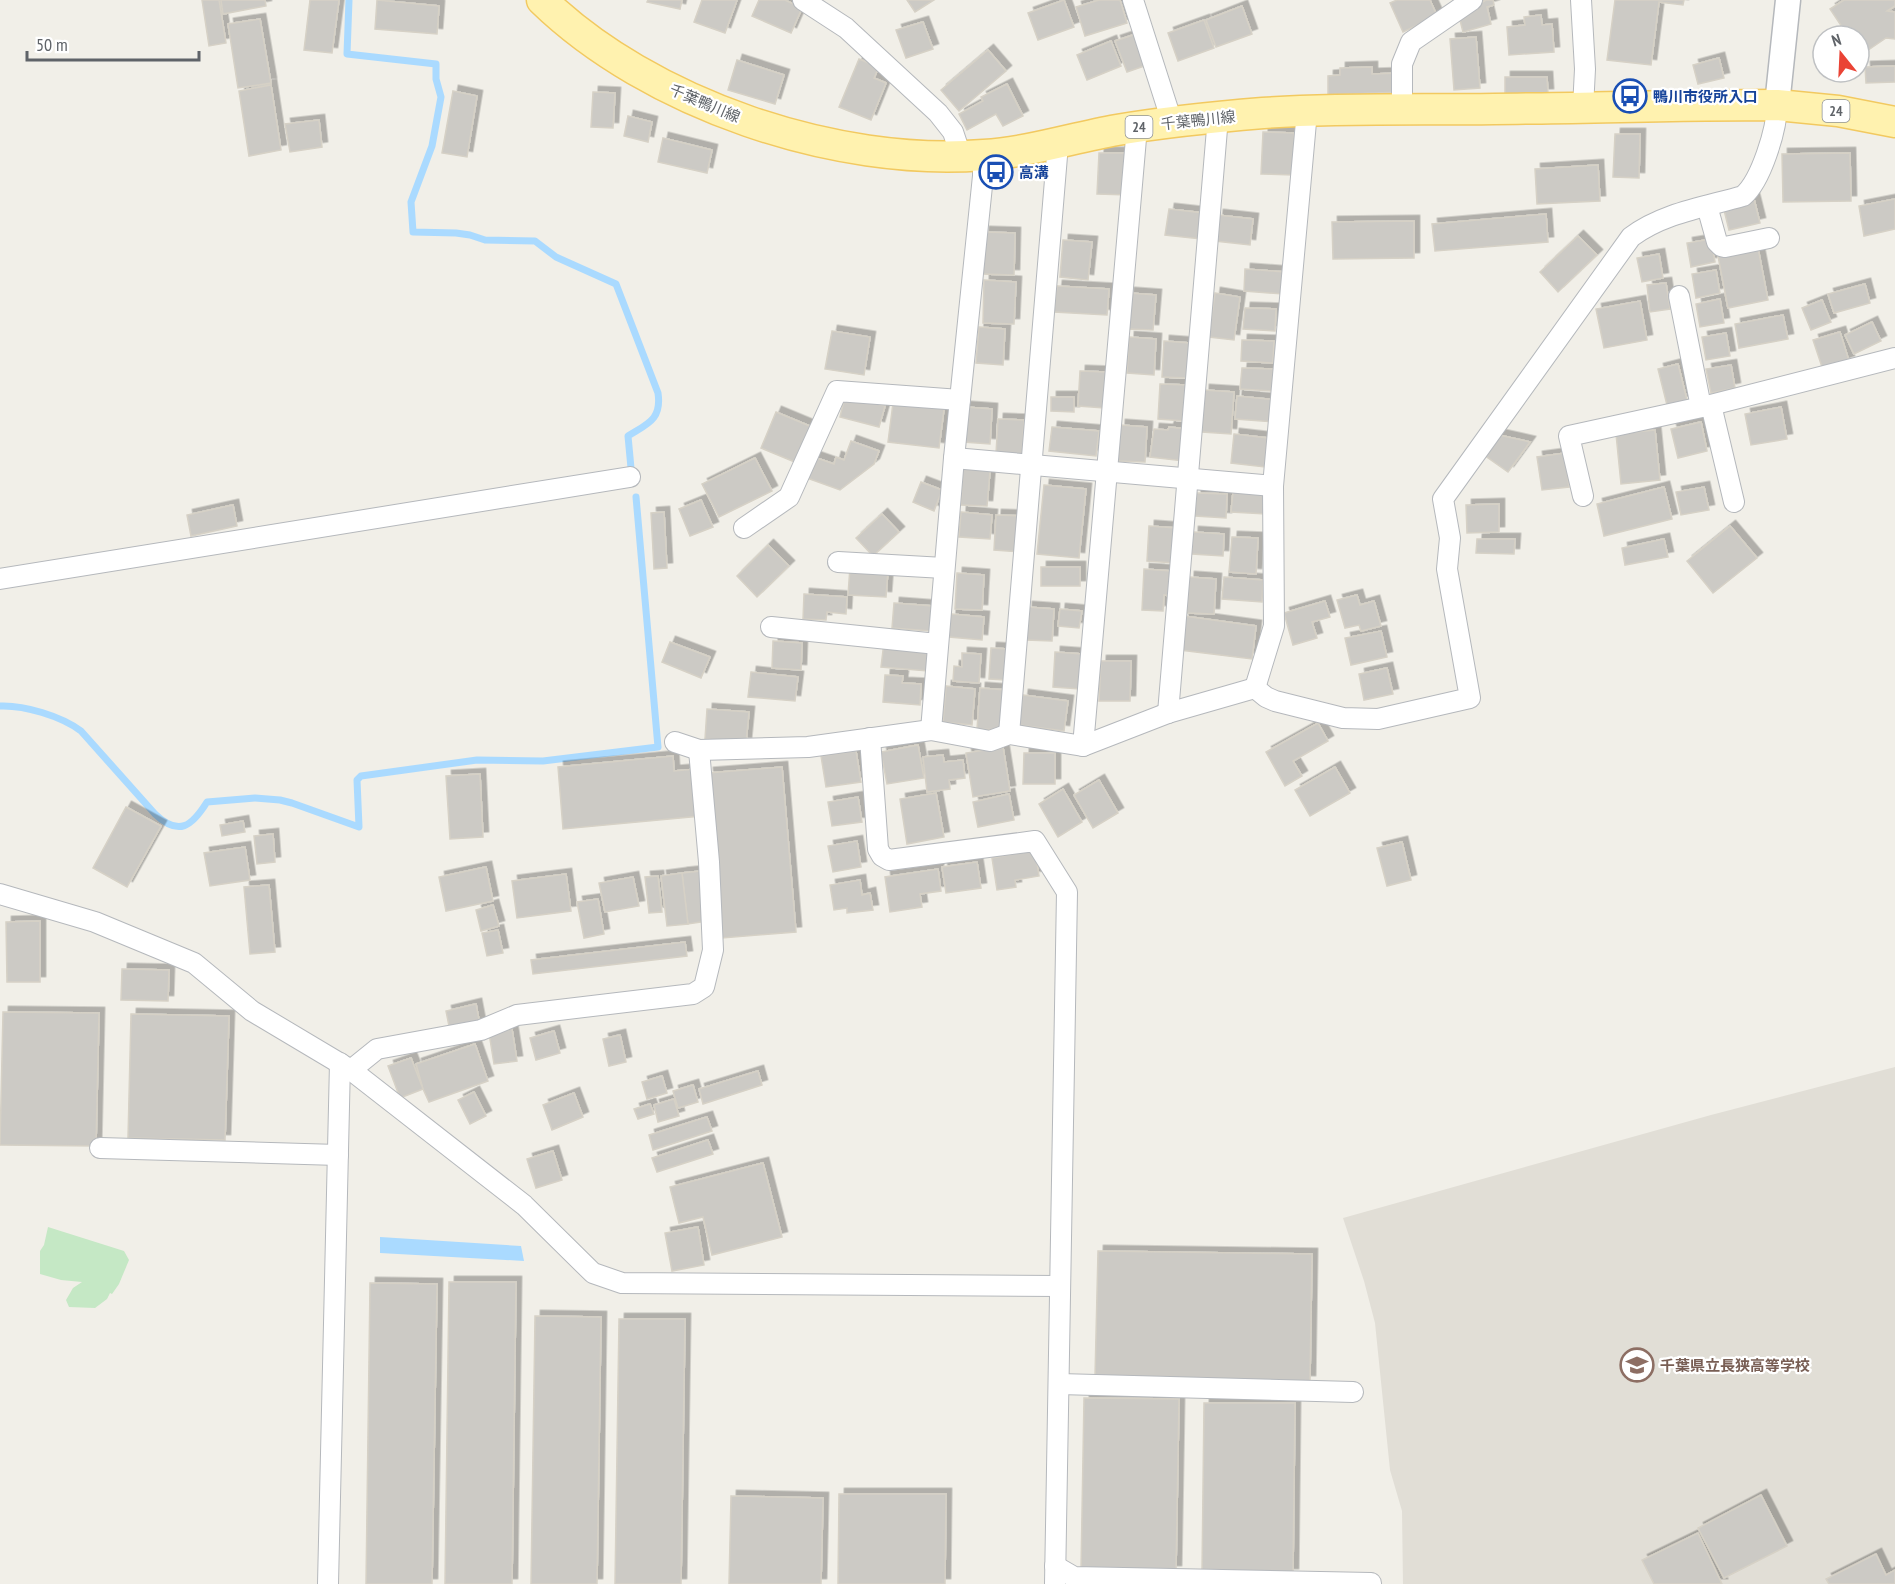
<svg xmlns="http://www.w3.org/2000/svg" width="1895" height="1584" font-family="'PT Sans Narrow','Noto Sans JP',sans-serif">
<defs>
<filter id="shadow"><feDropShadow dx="5.5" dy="-5.5" stdDeviation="0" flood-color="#0004"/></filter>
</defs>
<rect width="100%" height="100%" fill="#f1efe8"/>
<path fill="#e1ded6" d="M1895 1067V1584H1403L1402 1511 1390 1470 1375 1323 1364 1281 1343 1218 1711 1115Z"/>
<path fill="#c5e8c5" d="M48 1227 124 1251 129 1260 119 1284 112 1294 110 1293 107 1299 95 1308 69 1307 66 1300 73 1288 82 1282 61 1280 40 1274V1251L44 1245Z"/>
<path fill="#aadaff" d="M380 1237 521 1246 524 1261 380 1253Z"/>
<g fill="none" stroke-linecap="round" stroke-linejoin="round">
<g stroke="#aadaff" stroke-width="7">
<path d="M349 0 347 54 436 64V79L441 97 432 146 411 202 413 232 456 233 470 235 485 240 535 241 556 257 616 284 658 393C662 420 647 424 628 436L631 468"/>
<path d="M0 706C24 705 61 716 81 731L155 814C179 837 192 826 207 802L255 798 280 800 292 803 359 827 357 780 361 776 477 760 543 761 658 747 636 497"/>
</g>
</g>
<g fill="#cccac5" stroke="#d6d1c6" stroke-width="1.5" filter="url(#shadow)">
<path d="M202 0H219L226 43 209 46Z"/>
<path d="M221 0H265L266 6 223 14Z"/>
<path d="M310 0H339L332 53 304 50Z"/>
<path d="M377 0 439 6 437 34 375 29Z"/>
<path d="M648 0H682L680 9 647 2Z"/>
<path d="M702 0H737L725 33 694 22Z"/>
<path d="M759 0H785L802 8 791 33 752 16Z"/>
<path d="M907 0H934L915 12Z"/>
<path d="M1064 0 1074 27 1038 40 1028 13Z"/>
<path d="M1099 0H1120L1127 23 1085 36 1076 7Z"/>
<path d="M1397 0H1430L1437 16 1403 32 1390 3Z"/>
<path d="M1486 0H1493L1494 5 1487 7 1491 24 1463 32 1459 16Z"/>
<path d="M1615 0H1684L1683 5 1659 2 1651 65 1607 60Z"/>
<path d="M1844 0H1895V6L1887 11 1895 12V39L1886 38 1861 55 1859 36H1848L1830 9Z"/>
<path d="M1242 6 1252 34 1216 47 1206 20Z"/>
<path d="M1541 15 1542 25 1552 24 1554 52 1509 55 1507 27 1525 25 1524 17Z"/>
<path d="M260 19 271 83 238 88 228 24Z"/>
<path d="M1204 20 1214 48 1178 61 1168 33Z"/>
<path d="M923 22 933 49 906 58 896 30Z"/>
<path d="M1139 33 1150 64 1127 72 1115 41Z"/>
<path d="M1476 37 1480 88 1454 90 1450 39Z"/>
<path d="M1111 41 1121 66 1087 80 1077 55Z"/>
<path d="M988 50 1006 71 959 111 941 90Z"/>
<path d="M1719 58 1724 78 1698 84 1693 65Z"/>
<path d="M859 59 879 67 874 78 886 83 871 120 839 107Z"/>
<path d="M737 60 784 75 775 104 728 90Z"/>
<path d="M1895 66V82L1866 83 1865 67Z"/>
<path d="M1372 67V74L1401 73V92L1328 95V76L1340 75V68Z"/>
<path d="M1505 77H1547L1548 94 1505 95Z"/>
<path d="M1007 84 1023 116 1003 126 996 114 967 130 959 114 983 101 981 97Z"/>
<path d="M271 85 281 150 249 156 239 91Z"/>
<path d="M453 91 477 96 467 157 442 153Z"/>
<path d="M593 92 615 93 613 128 591 127Z"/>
<path d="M628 116 652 122 648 142 624 136Z"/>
<path d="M319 120 322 147 290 152 285 124Z"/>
<path d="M1263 132 1294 133 1293 175 1261 174Z"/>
<path d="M1615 134H1640L1639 178 1613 177Z"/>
<path d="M663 138 712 150 707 173 658 162Z"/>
<path d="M1099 153H1130L1129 195 1097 194Z"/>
<path d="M1850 153 1851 201 1783 202 1782 154Z"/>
<path d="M1598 165 1600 201 1537 204 1535 169Z"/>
<path d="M1754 199 1760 223 1729 230 1723 206Z"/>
<path d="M1895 199V229L1864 236 1859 206Z"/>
<path d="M1169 209 1204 213 1201 239 1165 235Z"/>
<path d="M1546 214 1548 242 1435 251 1432 224Z"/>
<path d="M1218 215 1253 219 1250 245 1215 241Z"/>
<path d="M1414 221V258L1333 259 1332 222Z"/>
<path d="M984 232 1015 233 1014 275 982 274Z"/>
<path d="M1578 236 1597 255 1558 292 1540 272Z"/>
<path d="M1711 239 1715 262 1691 267 1687 243Z"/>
<path d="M1063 240 1092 242 1088 280 1060 277Z"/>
<path d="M1758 248 1768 300 1728 308 1718 256Z"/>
<path d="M1659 254 1663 278 1642 282 1637 258Z"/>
<path d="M1245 269 1285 272 1283 294 1244 291Z"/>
<path d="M1716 270 1720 293 1696 298 1692 274Z"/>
<path d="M984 280 1016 282 1014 324 983 323Z"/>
<path d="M1666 283 1670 309 1650 312 1647 285Z"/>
<path d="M1865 284 1870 303 1834 313 1828 294Z"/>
<path d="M1057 286 1109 289 1107 315 1054 312Z"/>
<path d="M1129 293 1156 295 1153 330 1127 329Z"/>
<path d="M1215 293 1240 297 1234 340 1209 337Z"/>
<path d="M1720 299 1724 323 1700 327 1696 304Z"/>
<path d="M1822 300 1831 322 1811 330 1802 308Z"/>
<path d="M1640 301 1647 340 1604 348 1596 309Z"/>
<path d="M1245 308 1276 309 1275 331 1243 329Z"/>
<path d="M1783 315 1788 339 1739 348 1735 324Z"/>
<path d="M1872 322 1881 341 1854 354 1845 335Z"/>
<path d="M979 327 1005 329 1003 365 976 363Z"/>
<path d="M832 331 870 337 864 375 825 369Z"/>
<path d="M1840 332 1849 361 1823 370 1813 340Z"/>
<path d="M1726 333 1730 356 1706 360 1702 337Z"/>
<path d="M1129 337 1156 339 1154 375 1127 373Z"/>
<path d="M1242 340 1274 341 1273 363 1241 361Z"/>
<path d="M1164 341 1190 343 1188 378 1162 377Z"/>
<path d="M1678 364 1687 400 1667 405 1658 369Z"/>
<path d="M1731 365 1735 388 1711 393 1706 369Z"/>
<path d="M1242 368 1273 369 1272 391 1240 389Z"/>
<path d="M1080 371 1106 372 1104 408 1078 406Z"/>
<path d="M1160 384 1187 385 1185 421 1158 419Z"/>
<path d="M1204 390 1234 392 1231 434 1202 432Z"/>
<path d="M845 396 885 406 879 427 840 417Z"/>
<path d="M1237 396 1276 400 1274 422 1235 419Z"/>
<path d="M1051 397H1074V412L1051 411Z"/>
<path d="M893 403 944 409 939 448 888 442Z"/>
<path d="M965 407 992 409 990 444 963 442Z"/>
<path d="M1781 407 1787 439 1751 445 1745 414Z"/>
<path d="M776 412 812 427 797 463 761 448Z"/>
<path d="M998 419 1024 420 1022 456 996 454Z"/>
<path d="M1701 422 1707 451 1678 458 1671 429Z"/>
<path d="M1120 425 1147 427 1145 462 1118 461Z"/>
<path d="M1052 427 1099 431 1096 456 1049 451Z"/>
<path d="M1169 427 1188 429 1184 461 1150 457 1154 429 1168 430Z"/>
<path d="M1655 430 1660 480 1621 484 1616 434Z"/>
<path d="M1234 434 1268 438 1265 467 1231 463Z"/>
<path d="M1499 435 1530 442 1508 472 1484 455Z"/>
<path d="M851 441 879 451 874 464 840 490 807 478 814 457 834 464 836 457 844 460Z"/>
<path d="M1565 453 1569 487 1542 490 1537 457Z"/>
<path d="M755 458 772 491 719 517 702 484Z"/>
<path d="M963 469 990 471 987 506 961 505Z"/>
<path d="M921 482 942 490 934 511 913 502Z"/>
<path d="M1044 485 1086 489 1079 558 1037 554Z"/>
<path d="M1664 487 1672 519 1604 536 1597 504Z"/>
<path d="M1704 487 1709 510 1681 515 1676 492Z"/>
<path d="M1233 492 1268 494 1266 514 1231 512Z"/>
<path d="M1196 493 1227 494 1226 518 1195 516Z"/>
<path d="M701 500 713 527 690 536 679 509Z"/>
<path d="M1499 504V532L1467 533 1466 505Z"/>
<path d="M233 505 237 526 191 536 187 515Z"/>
<path d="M664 512 667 568 654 569 651 513Z"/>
<path d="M961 512 992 515 990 539 959 537Z"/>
<path d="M882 514 899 532 873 556 856 538Z"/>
<path d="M996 515 1023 516 1021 552 994 550Z"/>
<path d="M1149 526 1176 528 1174 563 1147 561Z"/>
<path d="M1730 526 1757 558 1713 593 1687 561Z"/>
<path d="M1193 532 1224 534 1223 556 1192 554Z"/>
<path d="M1232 537 1258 538 1256 574 1229 572Z"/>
<path d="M1477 539H1515L1514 554 1476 553Z"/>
<path d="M1664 539 1668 557 1625 565 1622 548Z"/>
<path d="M768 545 789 566 757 597 737 576Z"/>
<path d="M850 567 888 570 886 597 848 595Z"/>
<rect x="1041" y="567" width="39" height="19"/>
<path d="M1144 569 1172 571 1170 596 1164 595 1163 611 1142 610Z"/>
<path d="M957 573 984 575 982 610 955 609Z"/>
<path d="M1189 577 1216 579 1214 614 1187 613Z"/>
<path d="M1224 577 1263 580 1262 602 1222 599Z"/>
<path d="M804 594 847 597 846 614 827 612 826 620 803 619Z"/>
<path d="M1357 595 1360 605 1374 601 1381 626 1361 631 1359 625 1345 628 1337 600Z"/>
<path d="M1325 601 1330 617 1312 622 1317 638 1293 645 1284 613Z"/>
<path d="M894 603 933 606 931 631 892 628Z"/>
<path d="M1027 607 1054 609 1052 641 1026 640Z"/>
<path d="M1060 609 1082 611 1079 628 1058 626Z"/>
<path d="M951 614 984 617 982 640 949 637Z"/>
<path d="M1184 616 1256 626 1252 659 1180 650Z"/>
<path d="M1381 631 1387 657 1351 665 1345 638Z"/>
<path d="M773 641 802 643 801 670 772 668Z"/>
<path d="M670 642 710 657 701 678 662 662Z"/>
<path d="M884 642 931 647 928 671 881 667Z"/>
<path d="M991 648 1008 649 1006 680 989 679Z"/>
<path d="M1055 652 1082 654 1080 689 1053 687Z"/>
<path d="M962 653 981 654 979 683 953 681 954 666 962 667Z"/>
<path d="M1101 661H1131L1130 701H1099Z"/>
<path d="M1387 668 1393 694 1364 700 1359 674Z"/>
<path d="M751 672 798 677 795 701 748 697Z"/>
<path d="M885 675 903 676 902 683 921 684 920 705 883 702Z"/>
<path d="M946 686 975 689 972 725 943 722Z"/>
<path d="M980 688 1006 690 1003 730 977 729Z"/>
<path d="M1023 695 1068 701 1064 731 1019 725Z"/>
<path d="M707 709 749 712 746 743 705 739Z"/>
<path d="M1318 723 1328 741 1293 761 1302 776 1285 786 1266 752Z"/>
<path d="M918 745 924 778 887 784 881 752Z"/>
<path d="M1003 747 1010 791 973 797 966 753Z"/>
<path d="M856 751 861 782 826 787 821 756Z"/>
<path d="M1024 753H1055V784H1023Z"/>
<path d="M943 755 944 762 963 760 965 778 949 780 950 789 927 792 923 757Z"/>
<path d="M673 756 674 771 696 769 701 816 563 829 558 767Z"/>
<path d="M782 767 796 932 722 938 708 773Z"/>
<path d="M1335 767 1350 793 1310 816 1295 790Z"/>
<path d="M480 774 483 837 450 839 446 776Z"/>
<path d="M1099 780 1118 813 1093 828 1074 795Z"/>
<path d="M1063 789 1082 822 1058 837 1039 804Z"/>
<path d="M936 793 944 837 907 844 900 799Z"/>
<path d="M1009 794 1014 820 978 827 973 802Z"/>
<path d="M858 797 862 822 832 826 828 802Z"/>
<path d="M126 807 161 826 127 887 93 868Z"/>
<path d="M243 821 245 832 222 836 220 825Z"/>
<path d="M273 834 275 862 257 864 254 836Z"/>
<path d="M857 841 861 867 833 872 828 846Z"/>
<path d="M1402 842 1411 880 1387 886 1377 848Z"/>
<path d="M245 847 250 880 210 886 204 853Z"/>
<path d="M1035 850 1039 876 1015 880 1016 887 997 890 992 858Z"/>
<path d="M977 862 981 888 946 893 942 867Z"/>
<path d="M486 867 493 901 446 911 439 877Z"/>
<path d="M938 869 941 891 920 894 922 907 890 912 885 877Z"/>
<path d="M701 871 707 921 688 924 682 873Z"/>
<path d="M682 873 688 924 667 926 661 876Z"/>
<path d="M566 874 571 911 517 918 512 881Z"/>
<path d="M658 876 662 912 649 913 645 877Z"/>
<path d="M633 877 639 906 605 912 599 883Z"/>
<path d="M860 880 862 895 870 893 873 910 847 913V908L834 910 830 885Z"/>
<path d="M269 885 275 952 250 954 244 887Z"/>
<path d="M598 899 604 934 584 938 577 902Z"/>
<path d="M493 905 499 926 481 931 476 910Z"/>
<path d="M40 921V982H7L6 922Z"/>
<path d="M498 930 503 953 487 956 482 933Z"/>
<path d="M685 942 687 956 533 974 531 960Z"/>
<path d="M122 969 169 970 168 1001 121 1000Z"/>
<path d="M476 1004 480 1025 450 1031 446 1011Z"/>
<path d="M3 1012 99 1013 96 1146 0 1145Z"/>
<path d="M131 1014 229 1016 225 1140 128 1138Z"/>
<path d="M512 1029 517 1061 494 1064 489 1033Z"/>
<path d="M554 1031 560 1053 536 1060 530 1038Z"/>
<path d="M620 1035 626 1062 609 1066 603 1039Z"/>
<path d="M475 1044 488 1081 429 1102 423 1089 416 1064Z"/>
<path d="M411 1058 423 1089 400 1098 388 1066Z"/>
<path d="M758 1071 762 1085 703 1104 699 1089Z"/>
<path d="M662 1076 667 1093 647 1099 642 1082Z"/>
<path d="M693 1085 698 1102 678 1108 673 1091Z"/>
<path d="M474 1092 486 1116 470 1124 458 1100Z"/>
<path d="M574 1093 583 1117 552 1130 543 1105Z"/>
<path d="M674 1099 679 1116 658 1122 654 1105Z"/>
<path d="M650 1104 654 1114 638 1119 634 1109Z"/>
<path d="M707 1117 712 1131 653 1150 649 1135Z"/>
<path d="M708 1140 713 1154 657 1172 652 1158Z"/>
<path d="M553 1151 562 1180 536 1188 527 1159Z"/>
<path d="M763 1163 782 1237 712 1255 703 1217 679 1223 670 1187Z"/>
<path d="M698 1227 704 1265 672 1271 665 1233Z"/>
<path d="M1098 1251 1312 1254 1310 1381 1095 1377Z"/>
<path d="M449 1282H516L512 1584H445Z"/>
<path d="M370 1283 437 1284 432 1584H366Z"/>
<path d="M535 1316 601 1317 597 1584H531Z"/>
<path d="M619 1319H685L681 1584H615Z"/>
<path d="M1084 1398 1179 1399 1176 1571 1081 1570Z"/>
<path d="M1204 1403H1295L1293 1574 1202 1573Z"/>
<path d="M839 1494H946L945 1584H838Z"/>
<path d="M1761 1495 1787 1546 1724 1578 1698 1528Z"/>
<path d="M731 1496 823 1498 821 1584H729Z"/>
<path d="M1698 1533 1722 1584H1654L1642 1560Z"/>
<path d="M1876 1554 1886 1575 1895 1570V1584H1829L1826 1579Z"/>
</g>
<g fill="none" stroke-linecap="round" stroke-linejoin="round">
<g stroke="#b5b8bc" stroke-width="22">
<g id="minor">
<path d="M803 0 846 28 938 113 953 132 957 144 958 157"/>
<path d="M1133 0 1172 122"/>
<path d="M1581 0 1585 69 1583 108"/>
<path d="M1402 109V64L1411 42 1472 0"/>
<path d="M1707 206 1717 242 1721 246 1725 247 1769 238"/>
<path d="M1679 296 1701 407"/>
<path d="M1711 405 1734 502"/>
<path d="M954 458 1273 486"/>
<path d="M1583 496 1569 436 1711 405 1895 358"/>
<path d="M744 528 789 497 837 391 960 400"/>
<path d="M838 562 944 568"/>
<path d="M0 579 630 477"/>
<path d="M771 627 937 644"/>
<path d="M1255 688 1266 697 1275 701 1343 718 1378 719 1470 698 1447 569 1450 538 1443 499 1631 237C1663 213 1705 207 1743 196 1761 181 1777 129 1777 105"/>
<path d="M1255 688 1274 626 1273 486 1307 111"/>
<path d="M1168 713 1218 117"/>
<path d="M931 730 954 458 983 176V156"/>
<path d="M1009 734C1027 538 1042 341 1058 144"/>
<path d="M870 738 878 849 882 856 889 860 1035 841 1067 892 1055 1584"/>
<path d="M675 742 699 750 808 747 931 730 990 741 1009 734 1083 746 1168 713 1255 688"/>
<path d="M1083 746 1137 127"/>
<path d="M0 894 95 922 194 963 252 1011 351 1070 524 1205 593 1273 622 1283 1060 1286"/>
<path d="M351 1070 377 1049 481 1030 517 1015 693 994 704 987 713 950 709 862 699 750"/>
<path d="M100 1148 338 1155"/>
<path d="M1059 1384 1353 1392"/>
<path d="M1055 1566 1074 1577 1371 1583"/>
<path d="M328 1584 340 1063"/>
</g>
</g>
<g stroke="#b5b8bc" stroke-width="27">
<path id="tertiary" d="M1777 105 1788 0"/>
</g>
<g stroke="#f2c960" stroke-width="33">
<path id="primary" d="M542 0C649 104 836 167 984 155 1030 152 1072 138 1117 130 1165 122 1214 117 1263 113 1340 108 1417 110 1494 109 1588 108 1682 105 1777 105L1838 111 1895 122"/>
</g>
<use href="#minor" stroke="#fff" stroke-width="20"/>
<use href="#tertiary" stroke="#fff" stroke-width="24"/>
<use href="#primary" stroke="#fff2af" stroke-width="30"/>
</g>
<defs>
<g id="bus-ring" transform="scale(1.725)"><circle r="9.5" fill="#fff" stroke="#1a4fb4" stroke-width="1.5"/><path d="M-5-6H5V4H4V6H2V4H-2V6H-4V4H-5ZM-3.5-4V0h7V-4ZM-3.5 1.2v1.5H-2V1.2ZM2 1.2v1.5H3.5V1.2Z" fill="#1a4fb4"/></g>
<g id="school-ring" transform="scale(1.725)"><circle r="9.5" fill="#fff" stroke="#8d6e63" stroke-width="1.5"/><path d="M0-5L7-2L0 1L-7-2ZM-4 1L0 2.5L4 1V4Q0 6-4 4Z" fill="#8d6e63"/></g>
</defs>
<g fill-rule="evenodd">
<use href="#bus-ring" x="1630" y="96"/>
<use href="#bus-ring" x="996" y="172"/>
<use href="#school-ring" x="1637" y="1365"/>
</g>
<g text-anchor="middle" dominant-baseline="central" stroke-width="4.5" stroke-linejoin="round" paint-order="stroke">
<g fill="#fff" stroke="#8f9295" stroke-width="1.5">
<rect x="1822.5" y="100" width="27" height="22" rx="4.5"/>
<rect x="1125.5" y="116" width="27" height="22" rx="4.5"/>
</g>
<g font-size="14" font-weight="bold" fill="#5f6368">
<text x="1836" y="111">24</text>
<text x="1139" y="127">24</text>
</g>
<g font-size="15" font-weight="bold" fill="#164399" stroke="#fff" text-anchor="start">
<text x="1653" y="96">鴨川市役所入口</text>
<text x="1019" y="172">高溝</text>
</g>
<g font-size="15" fill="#5f6368" stroke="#fff">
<text transform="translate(705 103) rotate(23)">千葉鴨川線</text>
<text transform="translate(1198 120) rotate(-6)">千葉鴨川線</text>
</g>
<g font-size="15" font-weight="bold" fill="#785e54" stroke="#fff" text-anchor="start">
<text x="1660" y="1365">千葉県立長狭高等学校</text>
</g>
</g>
<g transform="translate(1841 54) rotate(342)"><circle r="28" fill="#ffffff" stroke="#bfc1c3" stroke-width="1.5"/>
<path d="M0-4.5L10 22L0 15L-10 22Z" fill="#ea4335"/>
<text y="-9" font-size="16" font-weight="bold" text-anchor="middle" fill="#5f6368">N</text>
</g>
<path d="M27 51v9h172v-9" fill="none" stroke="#5f6368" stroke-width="3"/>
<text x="36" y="51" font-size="18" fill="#5f6368" stroke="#ffffff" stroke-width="4.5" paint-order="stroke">50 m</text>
</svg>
